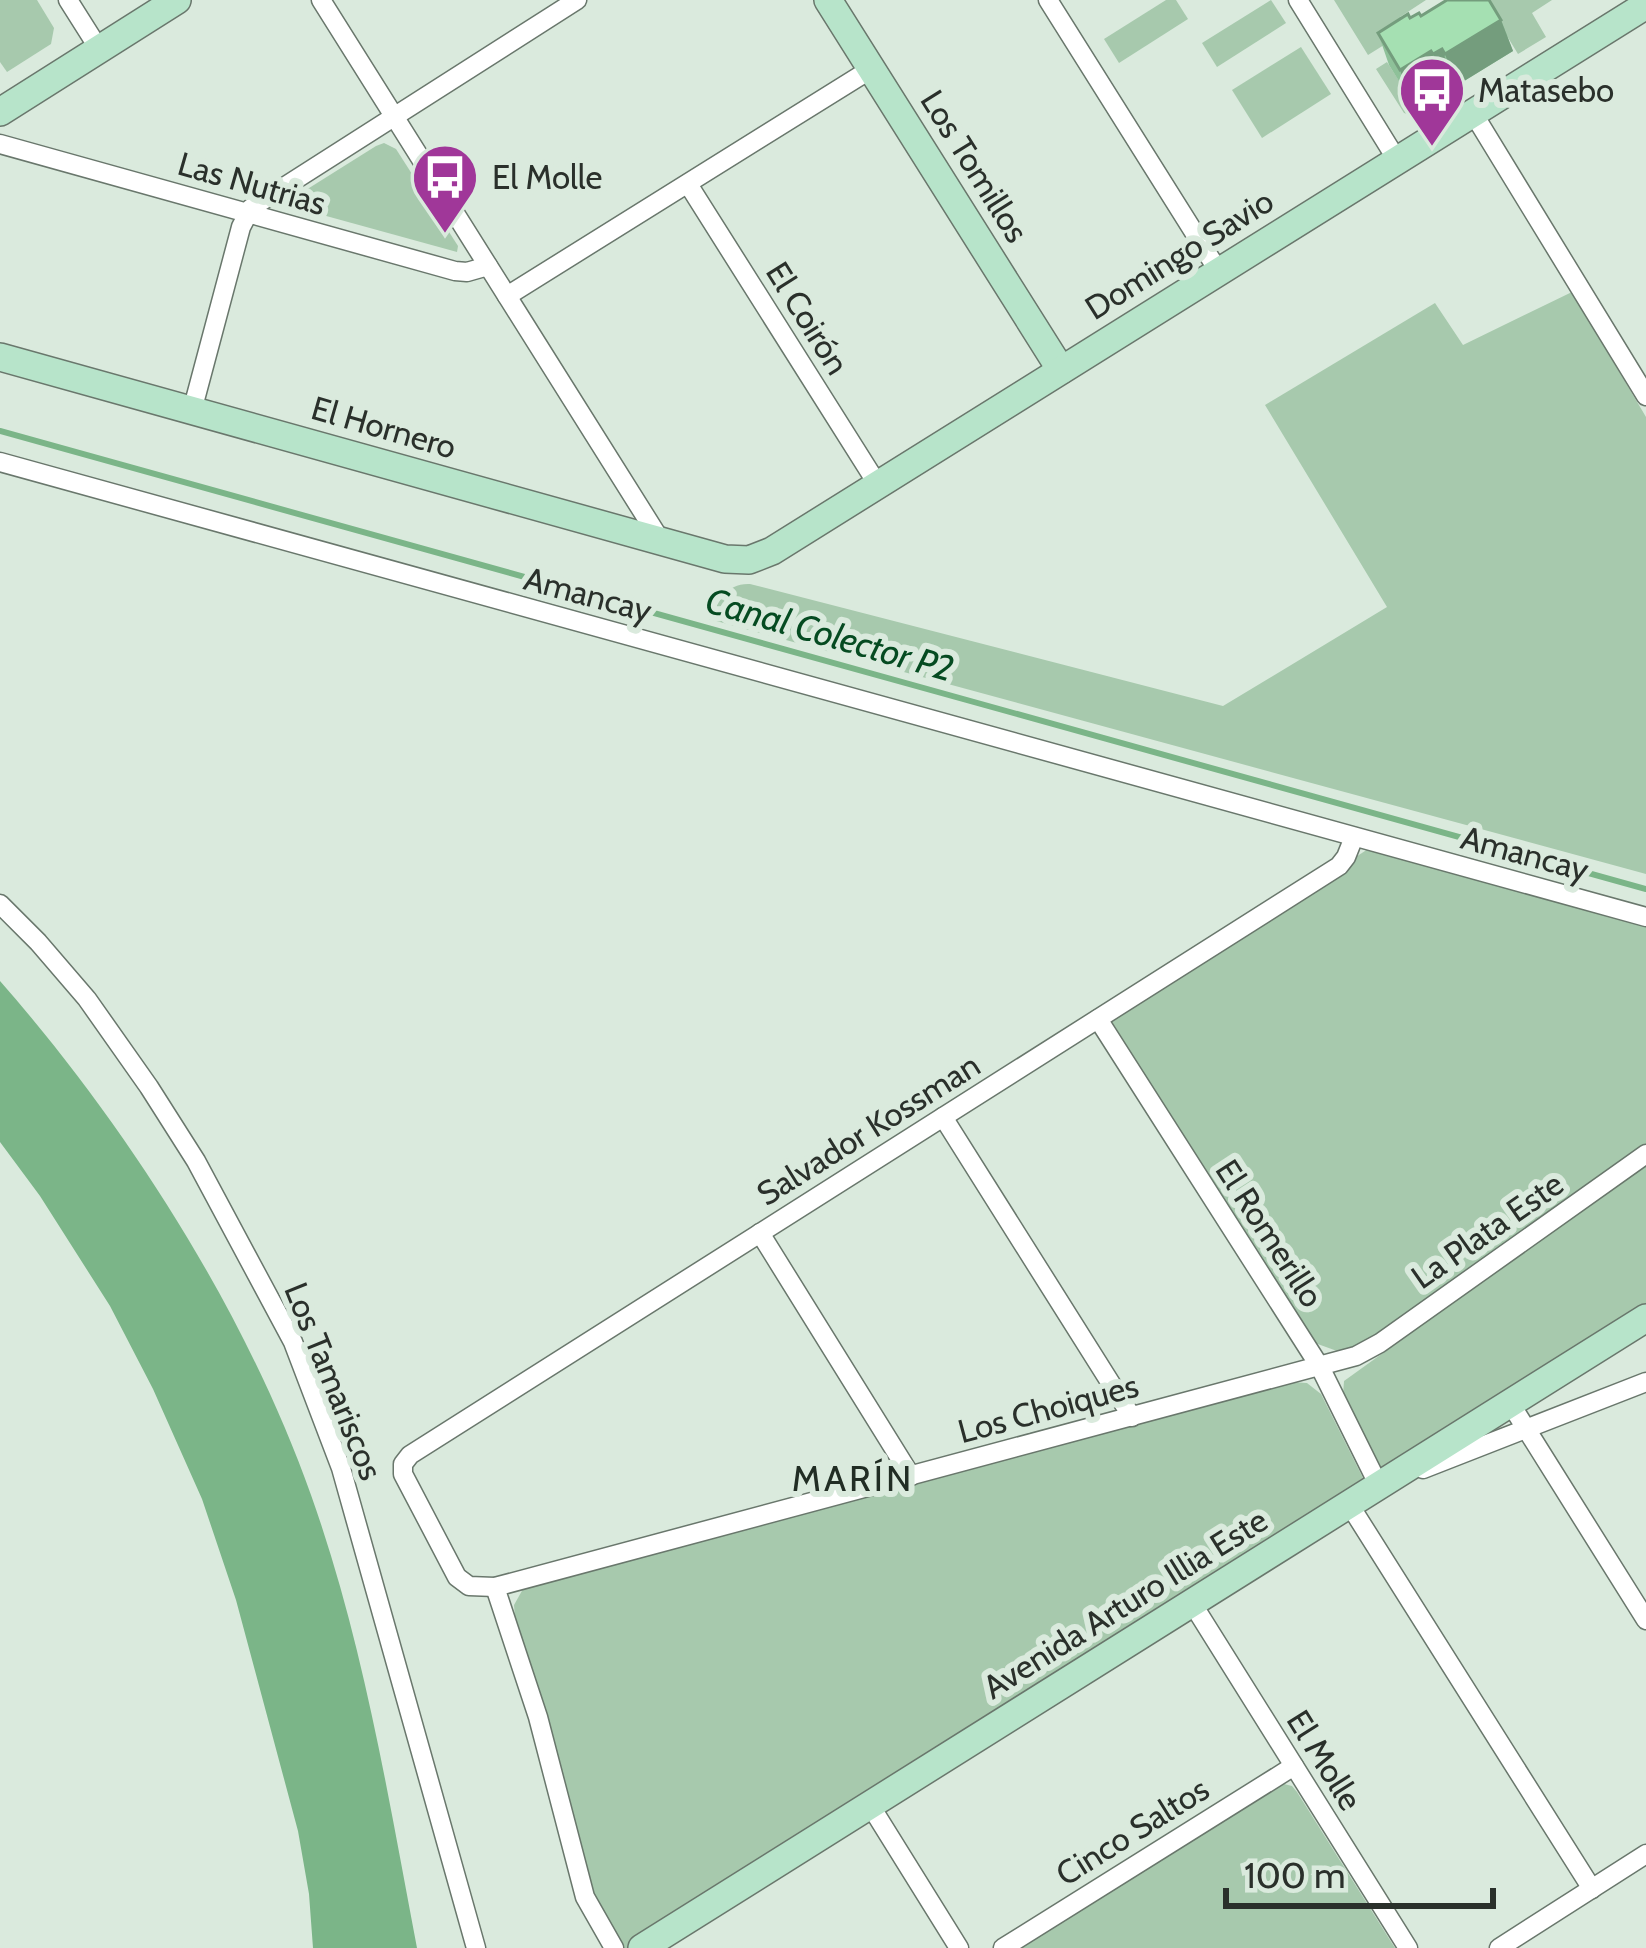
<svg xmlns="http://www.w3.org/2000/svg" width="1646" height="1948" font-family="Cabin,sans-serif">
<rect width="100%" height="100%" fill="#daeadd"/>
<g fill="#a7c9ad">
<path d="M0 0H37L54 28 51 44 7 72 0 62Z"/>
<path d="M1166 0H1176L1188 19 1119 63 1104 39Z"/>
<path d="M1271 0 1286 23 1217 67 1202 43Z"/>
<path d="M1334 0H1426L1400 17 1408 30 1368 55Z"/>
<path d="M1485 0H1552L1532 13 1546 37 1518 54Z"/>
<path d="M1301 47 1331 94 1262 138 1232 90Z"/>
<path d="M1387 62 1412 101 1443 83 1451 96 1419 117 1404 113 1376 69Z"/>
<path d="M384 143 396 149 458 246 457 252 290 206V200L376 146Z"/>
<path d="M1572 292 1646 417V874L709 619C720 601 726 583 750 584L1223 706 1387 607 1265 405 1435 303 1463 345Z"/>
<path d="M1368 849 1646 925V1146L1362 1345 1337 1351 1315 1343 1107 1021Z"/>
<path d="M1646 1164V1309L1381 1475 1343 1395 1344 1381Z"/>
<path d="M1292 1382 1307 1383 1321 1394 1366 1484 627 1948H619L595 1908 515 1618 514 1605 523 1589Z"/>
<path d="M1284 1784 1292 1786 1297 1792 1395 1948H1020Z"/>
</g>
<path fill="#7bb588" d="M0 981C128 1127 246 1312 311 1495 363 1641 388 1795 417 1948H313L309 1894 298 1831 236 1600 202 1499 153 1389 110 1306 40 1196 0 1142Z"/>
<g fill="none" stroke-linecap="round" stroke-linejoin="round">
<path stroke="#7bb588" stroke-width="6" d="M0 431 1646 889"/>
<g stroke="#69776c" stroke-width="21">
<g id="street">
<path d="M68 0 99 49"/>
<path d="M321 0 661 541"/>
<path d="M1048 0 1219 272"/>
<path d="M1298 0 1397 160"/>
<path d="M1473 113 1646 396"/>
<path d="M0 144 455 271 467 272 488 266"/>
<path d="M688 184 878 485"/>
<path d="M507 296 871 69"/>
<path d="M192 411 241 227 251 208 577 0"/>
<path d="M0 462 1646 917"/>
<path d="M1354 837 1346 857 1339 866 410 1455 403 1464V1474L457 1577 469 1586 495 1587 1356 1356 1380 1343 1646 1154"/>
<path d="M0 904 38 942 87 999 149 1087 196 1161 293 1342 341 1468 476 1948"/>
<path d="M1098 1019 1320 1367 1379 1486 1386 1483"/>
<path d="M943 1117 1132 1417"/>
<path d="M760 1233 911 1476"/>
<path d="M1510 1403 1646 1620"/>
<path d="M1423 1469 1646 1382"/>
<path d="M1349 1504 1592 1889"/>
<path d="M495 1587 538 1717 585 1897 614 1948"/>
<path d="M1192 1603 1408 1948"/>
<path d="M870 1805 959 1948"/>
<path d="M1003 1948 1294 1766"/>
<path d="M1499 1948 1646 1854"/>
</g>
</g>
<g stroke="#69776c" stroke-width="30">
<g id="secondary">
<path d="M828 0 1061 370"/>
<path d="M0 112 177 0"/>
<path d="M0 357 725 559 749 560 772 551 1646 5"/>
<path d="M642 1948 1646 1318"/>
</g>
</g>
<use href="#street" stroke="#fff" stroke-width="18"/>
<use href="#secondary" stroke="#b7e4ca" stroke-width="27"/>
</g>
<path fill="#8ec199" d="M1421 16 1501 20 1513 51 1456 86 1453 80 1444 86 1443 83 1412 102 1389 65 1378 33 1410 18Z"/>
<g fill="#749d7d">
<path d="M1501 20 1513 51 1456 86 1445 54Z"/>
<path d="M1442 49 1453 80 1444 86 1433 54Z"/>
<path d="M1431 51 1443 83 1412 102 1400 70Z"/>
</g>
<path fill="#a5e0b2" stroke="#749d7d" stroke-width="3" d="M1447 0H1489L1501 20 1445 54 1442 49 1433 54 1431 51 1400 70 1378 33 1408 14 1410 18 1419 13 1421 16Z"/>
<defs>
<g id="bus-pin" transform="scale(3.45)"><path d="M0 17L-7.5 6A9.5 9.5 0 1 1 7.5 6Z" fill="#a03799" stroke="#daeadd"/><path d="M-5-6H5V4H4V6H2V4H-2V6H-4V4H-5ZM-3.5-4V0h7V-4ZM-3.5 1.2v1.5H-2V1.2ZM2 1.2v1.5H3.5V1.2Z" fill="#fff"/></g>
</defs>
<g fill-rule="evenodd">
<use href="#bus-pin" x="1432" y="90"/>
<use href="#bus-pin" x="445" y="177"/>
</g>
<g text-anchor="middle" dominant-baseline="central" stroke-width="12" stroke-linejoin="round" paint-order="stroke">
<g font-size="33" fill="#2a302b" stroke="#daeadd" text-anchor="start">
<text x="1478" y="90">Matasebo</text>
<text x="492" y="177">El Molle</text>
</g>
<g font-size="33" fill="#2a302b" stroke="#daeadd">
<text transform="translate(975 166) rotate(58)">Los Tomillos</text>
<text transform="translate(252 183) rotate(16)">Las Nutrias</text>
<text transform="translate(1179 254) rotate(-32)">Domingo Savio</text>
<text transform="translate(808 318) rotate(58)">El Coirón</text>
<text transform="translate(384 427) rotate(16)">El Hornero</text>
<text transform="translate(588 594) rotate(15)">Amancay</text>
<text transform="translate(1525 853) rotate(15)">Amancay</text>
<text transform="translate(868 1129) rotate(-32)">Salvador Kossman</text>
<text transform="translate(1487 1230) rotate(-35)">La Plata Este</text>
<text transform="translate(1270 1233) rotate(57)">El Romerillo</text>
<text transform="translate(334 1381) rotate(68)">Los Tamariscos</text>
<text transform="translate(1048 1408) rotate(-15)">Los Choiques</text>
<text transform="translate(1125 1603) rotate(-32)">Avenida Arturo Illia Este</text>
<text transform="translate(1325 1760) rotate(58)">El Molle</text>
<text transform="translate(1132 1831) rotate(-32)">Cinco Saltos</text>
</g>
<g font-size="36" font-style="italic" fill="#054b21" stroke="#daeadd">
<text transform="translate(830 634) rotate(16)">Canal Colector P2</text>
</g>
<g font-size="36" letter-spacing="3" fill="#212d24" stroke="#daeadd">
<text x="853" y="1478">MARÍN</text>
</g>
</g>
<path d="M1226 1888v18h267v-18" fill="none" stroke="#2a302b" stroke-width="6"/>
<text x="1244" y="1888" font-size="36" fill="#2a302b" stroke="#daeadd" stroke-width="9" paint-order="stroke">100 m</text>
</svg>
